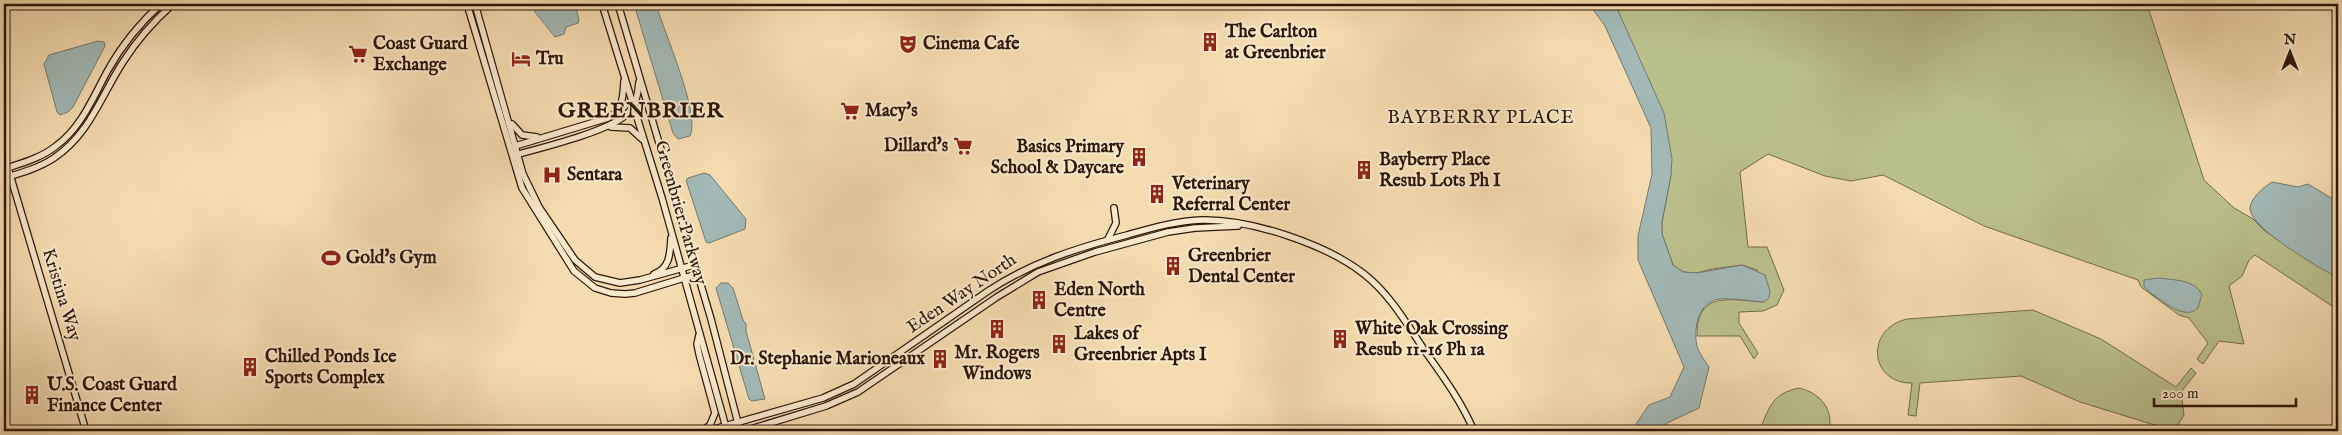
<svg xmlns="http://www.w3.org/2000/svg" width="2342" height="435" font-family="'IM FELL English',serif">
<rect width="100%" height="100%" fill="#f5dcb0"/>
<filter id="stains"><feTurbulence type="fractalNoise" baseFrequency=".004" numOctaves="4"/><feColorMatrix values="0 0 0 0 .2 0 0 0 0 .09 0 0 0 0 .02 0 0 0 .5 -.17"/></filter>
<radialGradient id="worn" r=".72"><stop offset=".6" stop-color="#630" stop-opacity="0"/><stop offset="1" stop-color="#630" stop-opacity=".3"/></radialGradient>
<g fill="#bac08c" stroke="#746b4a">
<path d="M1615 4H2147L2204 180 2234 208 2253 219 2265 231 2296 252 2338 278V310L2255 255 2249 260 2242 276 2229 286 2244 344 2219 341 2203 364 2197 359 2208 343 2189 318 2179 315 2141 287 2138 280 1984 226 1883 175 1851 181 1825 176 1768 154 1740 172 1748 247H1767L1784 290 1777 305 1763 311 1739 312V323L1758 353 1754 359 1740 336H1697C1696 290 1731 300 1763 302L1757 270 1742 265 1712 269 1697 273 1683 272 1673 265 1662 234V222L1671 175Z"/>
<path d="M2033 310 2101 339 2176 387 2191 368 2196 373 2181 392 2184 415 2174 431 2080 402 2021 376 1920 383 1916 416 1908 415 1912 383C1870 384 1864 329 1907 319Z"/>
<path d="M1799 388C1820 393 1834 409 1829 431H1759C1770 407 1771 394 1799 388Z"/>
</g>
<g fill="#a2b9b7" stroke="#737871">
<path d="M533 4H575L579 20 578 23 566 27 564 34 555 37 535 12Z"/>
<path d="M634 4H656C663 30 701 114 690 136L678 139 673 133Z"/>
<path d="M1589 4H1615L1664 113 1672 159 1671 175 1662 222V234L1673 265 1683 272 1697 273 1742 265 1765 275 1770 291 1769 298 1764 302C1750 301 1734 298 1720 299 1698 301 1693 329 1697 346 1699 353 1705 361 1709 367L1699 408 1665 424 1661 431H1638L1636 424 1649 405 1670 397 1684 367 1638 260V236L1652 174 1651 128 1605 26Z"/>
<path d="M98 41 104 42 105 46 73 107 68 112 60 115 57 112 44 64 49 55Z"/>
<path d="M704 173 710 175 746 219 745 229 709 243 706 242 686 180 688 178Z"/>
<path d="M2272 182 2298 187 2308 184 2338 202V278C2320 268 2251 229 2250 209 2250 198 2264 187 2272 182Z"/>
<path d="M2158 278C2173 280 2193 279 2202 294L2198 308C2185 322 2160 299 2148 291L2144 286V280Z"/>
<path d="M721 283H728L733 288 743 320 746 324V331L765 399 752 401 749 399 716 288Z"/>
</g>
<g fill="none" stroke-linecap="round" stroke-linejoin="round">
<g stroke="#2d1607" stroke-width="8">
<g id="secondary">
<path d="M467 4 522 188 574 271 595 288 611 293 625 294 635 293 697 274"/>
<path d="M475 4 523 174 539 207 575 260 595 277 620 283 640 280 694 265"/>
<path d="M602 4 662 198 727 431"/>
<path d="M618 4 711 319 740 431"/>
<path d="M512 124 522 135 537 137"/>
<path d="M611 127 630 128 642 139"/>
<path d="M512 147 608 118C623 110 623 97 624 81"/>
<path d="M515 155C541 148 610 131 627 114 636 105 638 94 639 82"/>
<path d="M8 168 86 431"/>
<path d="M4 169C22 163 41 158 56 146 82 127 93 97 108 70 122 45 140 23 161 4"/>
<path d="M4 178C21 173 39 168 54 158 89 135 101 96 123 62 137 40 154 21 173 4"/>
<path d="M1108 239 1116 223 1114 208"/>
<path d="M654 274C670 268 670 254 671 238"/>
<path d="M699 335 697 344 699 354 715 413 710 425 702 431"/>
<path d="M707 431 823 398 854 384 988 291C1032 262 1077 248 1127 235 1152 228 1176 221 1202 220 1250 219 1326 244 1364 274 1391 295 1408 326 1427 354 1445 379 1462 403 1474 431"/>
<path d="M744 431 826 406 858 392 997 297 1038 272 1095 252 1168 232 1195 228 1238 226"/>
</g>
</g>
<use href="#secondary" stroke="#f8e8cc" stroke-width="5.5"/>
</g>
<defs>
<g id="building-bare" transform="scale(1.5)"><path d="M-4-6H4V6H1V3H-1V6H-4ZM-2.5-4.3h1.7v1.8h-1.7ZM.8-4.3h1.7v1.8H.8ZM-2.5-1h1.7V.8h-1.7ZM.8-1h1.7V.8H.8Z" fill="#8f2418" stroke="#f8e8cc" stroke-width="2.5" paint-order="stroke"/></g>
<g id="theatre-bare" transform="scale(1.5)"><path d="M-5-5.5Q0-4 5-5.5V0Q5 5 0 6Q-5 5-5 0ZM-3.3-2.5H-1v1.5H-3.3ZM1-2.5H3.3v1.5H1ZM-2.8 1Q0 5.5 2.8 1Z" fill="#8f2418" stroke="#f8e8cc" stroke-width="2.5" paint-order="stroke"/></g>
<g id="supermarket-bare" transform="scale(1.5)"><path d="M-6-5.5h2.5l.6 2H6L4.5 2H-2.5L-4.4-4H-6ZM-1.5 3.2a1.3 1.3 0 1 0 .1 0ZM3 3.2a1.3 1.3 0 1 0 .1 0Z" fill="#8f2418" stroke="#f8e8cc" stroke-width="2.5" paint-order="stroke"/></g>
<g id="hotel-bare" transform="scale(1.5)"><path d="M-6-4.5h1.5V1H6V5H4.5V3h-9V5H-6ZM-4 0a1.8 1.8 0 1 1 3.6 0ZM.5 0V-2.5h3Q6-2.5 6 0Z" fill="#8f2418" stroke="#f8e8cc" stroke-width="2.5" paint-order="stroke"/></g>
<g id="hospital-bare" transform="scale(1.5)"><path d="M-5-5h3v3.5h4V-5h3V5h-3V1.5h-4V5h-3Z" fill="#8f2418" stroke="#f8e8cc" stroke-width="2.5" paint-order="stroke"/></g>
<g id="stadium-bare" transform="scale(1.5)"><path d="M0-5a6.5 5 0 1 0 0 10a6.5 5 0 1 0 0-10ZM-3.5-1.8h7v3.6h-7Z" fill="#8f2418" stroke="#f8e8cc" stroke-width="2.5" paint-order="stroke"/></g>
</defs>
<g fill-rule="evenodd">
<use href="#building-bare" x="1210" y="42"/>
<use href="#theatre-bare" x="908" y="44"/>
<use href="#supermarket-bare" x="358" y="54"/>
<use href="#hotel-bare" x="521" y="59"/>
<use href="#supermarket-bare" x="850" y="111"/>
<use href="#supermarket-bare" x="963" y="146"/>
<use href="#building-bare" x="1139" y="157"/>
<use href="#building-bare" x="1364" y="170"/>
<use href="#hospital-bare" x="552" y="175"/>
<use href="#building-bare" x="1157" y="194"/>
<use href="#stadium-bare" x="331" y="258"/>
<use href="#building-bare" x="1173" y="266"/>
<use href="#building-bare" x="1039" y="300"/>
<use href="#building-bare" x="997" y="329"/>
<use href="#building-bare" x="1340" y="339"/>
<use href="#building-bare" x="1059" y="344"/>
<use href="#building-bare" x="940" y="359"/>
<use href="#building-bare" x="250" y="367"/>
<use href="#building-bare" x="32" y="395"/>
</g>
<g text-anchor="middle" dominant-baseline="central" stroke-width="4" stroke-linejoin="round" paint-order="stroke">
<g font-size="18" font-weight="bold" fill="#2d1607" stroke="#f8e8cc" text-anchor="start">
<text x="1225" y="32">The Carlton<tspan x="1225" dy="21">at Greenbrier</tspan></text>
<text x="373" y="44">Coast Guard<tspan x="373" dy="21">Exchange</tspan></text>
<text x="923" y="44">Cinema Cafe</text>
<text x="536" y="59">Tru</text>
<text x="865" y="111">Macy's</text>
<text x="948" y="146" text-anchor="end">Dillard's</text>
<text x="1124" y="147" text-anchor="end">Basics Primary<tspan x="1124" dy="21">School &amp; Daycare</tspan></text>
<text x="1379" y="160">Bayberry Place<tspan x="1379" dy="21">Resub Lots Ph I</tspan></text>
<text x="567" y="175">Sentara</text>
<text x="1172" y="184">Veterinary<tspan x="1172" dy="21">Referral Center</tspan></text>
<text x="1188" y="256">Greenbrier<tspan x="1188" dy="21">Dental Center</tspan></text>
<text x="346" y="258">Gold's Gym</text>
<text x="1054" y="290">Eden North<tspan x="1054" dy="21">Centre</tspan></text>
<text x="1355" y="329">White Oak Crossing<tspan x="1355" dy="21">Resub 11-16 Ph 1a</tspan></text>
<text x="1074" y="334">Lakes of<tspan x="1074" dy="21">Greenbrier Apts I</tspan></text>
<text x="997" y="353" text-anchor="middle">Mr. Rogers<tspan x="997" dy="21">Windows</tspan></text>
<text x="265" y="357">Chilled Ponds Ice<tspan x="265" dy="21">Sports Complex</tspan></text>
<text x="925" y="359" text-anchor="end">Dr. Stephanie Marioneaux</text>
<text x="47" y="385">U.S. Coast Guard<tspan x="47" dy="21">Finance Center</tspan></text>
</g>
<g font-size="18" fill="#2d1607" stroke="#f8e8cc">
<text transform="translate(680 213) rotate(74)">Greenbrier Parkway</text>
<text transform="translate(962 294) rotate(-34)">Eden Way North</text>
<text transform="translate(61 295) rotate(73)">Kristina Way</text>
</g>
<g font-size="19" letter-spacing="1" fill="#2d1607" stroke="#f8e8cc">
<text x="1481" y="118">BAYBERRY PLACE</text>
</g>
<g font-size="22" font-weight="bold" letter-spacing="1" fill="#2d1607" stroke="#f8e8cc">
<text x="641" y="111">GREENBRIER</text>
</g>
</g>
<rect width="2342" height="435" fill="none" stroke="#f5dcb0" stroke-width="20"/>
<rect x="5" y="5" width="2332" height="425" fill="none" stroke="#2d1607" stroke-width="2.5"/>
<rect x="10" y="10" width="2322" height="415" fill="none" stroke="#2d1607"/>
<g transform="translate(2290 52)" stroke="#f8e8cc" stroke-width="4" paint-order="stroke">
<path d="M0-4L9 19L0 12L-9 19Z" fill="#2d1607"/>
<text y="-8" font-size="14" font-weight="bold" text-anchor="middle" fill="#2d1607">N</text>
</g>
<path d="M2154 398v8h142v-8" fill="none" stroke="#2d1607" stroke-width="2.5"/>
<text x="2162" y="398" font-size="15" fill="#2d1607" stroke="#f8e8cc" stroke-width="4" paint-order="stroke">200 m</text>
<rect width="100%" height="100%" filter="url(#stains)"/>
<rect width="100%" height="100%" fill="url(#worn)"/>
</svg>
